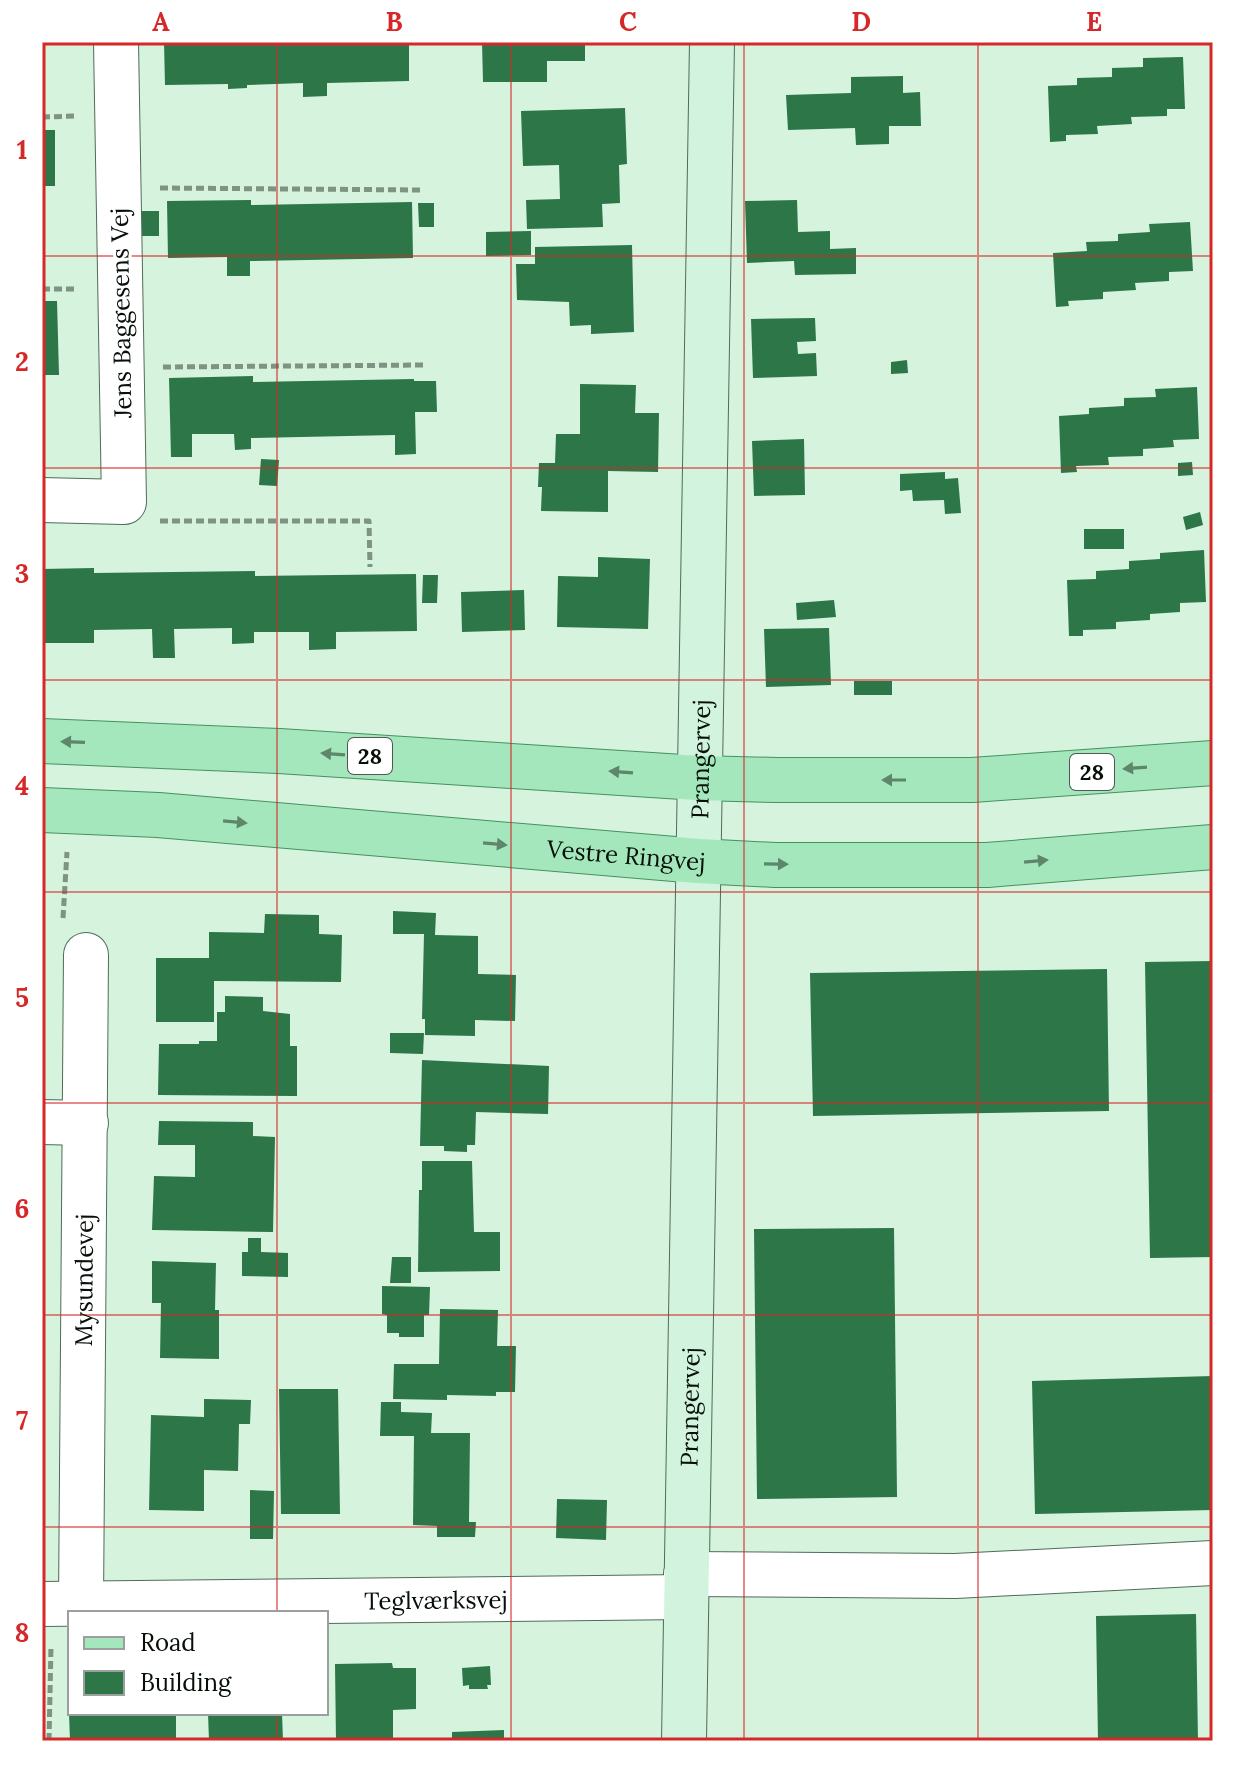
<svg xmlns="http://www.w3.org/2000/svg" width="1255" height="1783" font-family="Lora,serif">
<rect width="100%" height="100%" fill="#d5f3dd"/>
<g fill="#2c7648">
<path d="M164 42H409V81L327 83V96L303 97V83L247 85V88L228 89V84L165 85Z"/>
<path d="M482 42H585V61H547V82H483Z"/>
<path d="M1183 57 1185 109H1167V116L1131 117 1132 124 1097 126 1098 134 1066 135V141L1050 142 1048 86 1077 85V78L1112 77V68L1143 67V58Z"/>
<path d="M903 76V93L920 92 921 126H889V144L856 145 855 128 788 130 786 95 851 93V77Z"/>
<path d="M625 108 627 164 619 165 620 203 602 204 603 227 527 229 526 200 560 199 559 165 523 166 521 111Z"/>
<rect x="42" y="130" width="13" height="56"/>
<path d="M251 200V205L412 202 413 258 250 261V276H227V257L168 258 167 201Z"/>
<path d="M797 200 798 232 830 231V249L856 248V274L795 275 794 261 747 263 745 201Z"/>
<path d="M418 203H434V227H419Z"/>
<path d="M140 211H159V236H141Z"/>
<path d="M1190 222 1193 271 1169 272V281L1135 283 1136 290 1103 292V299L1068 301 1069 306 1056 307 1053 253 1087 251 1086 242 1118 241V234L1150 232 1149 224Z"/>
<path d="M531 231V255L486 256V232Z"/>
<path d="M632 245 634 332 591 334V325L570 326 569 302 517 300 516 264H535V247Z"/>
<path d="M42 301H57L59 375H42Z"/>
<path d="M815 318 816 341 797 342 798 354 816 353 817 376 753 378 751 319Z"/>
<path d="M907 360 908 373 891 374V362Z"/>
<path d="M253 376V382L414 379V381H436L437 412H415L416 454 395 455V435L251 438V449L235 450 234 434H192V457H171L169 378Z"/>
<path d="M580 384 636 385 635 413H659L658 472 608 471V512L541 511 542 487H538L539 463H555L556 434H580Z"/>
<path d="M1197 387 1199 439 1173 440 1174 447 1143 449V456L1108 457 1109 465 1076 466 1077 472 1061 473 1059 416 1089 414V408L1124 406V398L1156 397 1155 389Z"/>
<path d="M804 439 805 495 754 496 752 441Z"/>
<path d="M261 459 279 460 277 486 259 485Z"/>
<path d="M1192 462 1193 475 1178 476V463Z"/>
<path d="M945 472V479L958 478 961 513 945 514 944 500 913 501 912 490 900 491V474Z"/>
<path d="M1200 512 1203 525 1186 530 1183 517Z"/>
<rect x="1084" y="529" width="40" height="20"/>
<path d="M1204 550 1206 602 1180 603V612L1150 614V620L1116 622V629L1083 630V636H1069L1067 580 1096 579V571L1129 569V561L1160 559V553Z"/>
<path d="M598 557 650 559 648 629 557 627 558 576 598 577Z"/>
<path d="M94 568V573L255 571V576L416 574 417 631 336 632V649L309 650V632H254V643L232 644V628L174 629 175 658H153L152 629 94 630V643H42V569Z"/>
<path d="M423 575H438L437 603H422Z"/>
<path d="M524 590 525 630 462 632 461 592Z"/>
<path d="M834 600 836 617 797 620 796 603Z"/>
<path d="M829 628 831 685 766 687 764 629Z"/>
<rect x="854" y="681" width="38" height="14"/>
<path d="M393 911 436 913 435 935 478 936V974L516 975 515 1021 475 1020V1036L425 1035V1019H422L424 934H393Z"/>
<path d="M265 914 319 915V934L342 935 341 982 214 981V1022H156V958H209V932L264 933Z"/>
<path d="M1213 961V1257L1150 1258 1145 962Z"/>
<path d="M1107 969 1109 1111 813 1116 810 973Z"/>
<path d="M225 996 263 997V1011L290 1014V1046H297V1096L158 1095 159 1044H199V1041H217V1012H225Z"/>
<path d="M390 1033H424L423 1054 390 1053Z"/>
<path d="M422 1060 549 1066 548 1114 476 1112 475 1145H467V1152L444 1151V1146H420Z"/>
<path d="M159 1121 253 1122V1136L275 1137 273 1232 152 1230 154 1176 195 1177V1145H158Z"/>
<path d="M422 1161H472L474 1232H500V1271L418 1272 419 1190H422Z"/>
<path d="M894 1228 897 1497 757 1499 754 1229Z"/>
<path d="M248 1238H261V1252L288 1253V1277L242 1276V1252H248Z"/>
<path d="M392 1257H411V1283H390Z"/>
<path d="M152 1261 216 1263 215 1310H219V1359L160 1358 161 1303H152Z"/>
<path d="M382 1286 430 1287 429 1315H424V1337H399V1333H387V1315L382 1314Z"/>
<path d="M440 1309 498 1310 497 1346H516L515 1392H496V1396L447 1395V1400L393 1399 394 1364H439Z"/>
<path d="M1213 1376V1510L1035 1514 1032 1381Z"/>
<path d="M279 1389H338L340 1514H281Z"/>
<path d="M204 1399 251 1400 250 1424H239L238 1471 204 1470V1511L149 1510 151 1415 204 1417Z"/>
<path d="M381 1402H401V1412L432 1413 431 1433H470L469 1522H476L475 1537H437V1526L413 1525 414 1436H380Z"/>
<path d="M250 1490 274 1491 273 1539H250Z"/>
<path d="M557 1499 607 1500 606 1540 556 1538Z"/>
<path d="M1196 1614 1198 1741H1098L1096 1616Z"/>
<path d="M392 1663 393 1668H416V1709L393 1710V1741H336L335 1664Z"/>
<path d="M490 1666 491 1685H487L488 1689H469V1685L463 1686 462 1668Z"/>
<path d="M69 1713H176V1741H70Z"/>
<path d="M208 1713H282L283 1741H209Z"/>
<path d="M504 1730V1741H452V1732Z"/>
</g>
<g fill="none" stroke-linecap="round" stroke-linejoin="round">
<g stroke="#516b58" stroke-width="46">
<g id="street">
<path d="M42 500 124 502 116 42"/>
<path d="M42 1122 86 1123"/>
<path d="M686 1574 955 1576 1213 1563"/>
<path id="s1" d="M42 1604 685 1597"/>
<path id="s2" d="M81 1604 86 955"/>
</g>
</g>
<g stroke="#516b58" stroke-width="46">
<g id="secondary">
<path id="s3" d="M684 1741 712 42"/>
</g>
</g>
<g stroke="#469160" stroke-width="46">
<g id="primary">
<path d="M42 741 279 751 698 778 777 780H972L1213 763"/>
<path id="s4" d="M42 810 158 815 698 861 775 865H987L1213 847"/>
</g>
</g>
<g stroke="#7e9384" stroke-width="5" stroke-dasharray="8 4" stroke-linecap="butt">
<path d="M42 117 76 116"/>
<path d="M160 188 422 190"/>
<path d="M42 289H77"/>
<path d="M163 367 425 365"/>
<path d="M160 521H369L370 567"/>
<path d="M63 918 67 852"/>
<path d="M49 1741 51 1646"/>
</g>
<use href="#street" stroke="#fff" stroke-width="44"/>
<use href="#secondary" stroke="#d2f3dd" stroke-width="44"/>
<use href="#primary" stroke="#a4e7bc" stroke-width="44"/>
</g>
<defs><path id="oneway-solid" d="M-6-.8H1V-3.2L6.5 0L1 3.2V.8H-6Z" transform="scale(2)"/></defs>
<g fill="#5d866b">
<use href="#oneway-solid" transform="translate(73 742) rotate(-178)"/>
<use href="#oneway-solid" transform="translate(333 754) rotate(-176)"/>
<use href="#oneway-solid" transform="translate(1135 768) rotate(176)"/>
<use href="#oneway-solid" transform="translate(621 772) rotate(-176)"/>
<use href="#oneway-solid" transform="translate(894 780) rotate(180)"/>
<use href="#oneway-solid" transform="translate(235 822) rotate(5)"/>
<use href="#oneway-solid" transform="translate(495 844) rotate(5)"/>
<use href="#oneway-solid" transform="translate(1036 861) rotate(-5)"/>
<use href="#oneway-solid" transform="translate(776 864) rotate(1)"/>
</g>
<path fill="none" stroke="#d62828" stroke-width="2" stroke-opacity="0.55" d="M277 42V1613M511 42V1741M744 42V1741M978 42V1741M42 256H1213M42 468H1213M42 680H1213M42 892H1213M42 1103H1213M42 1315H1213M42 1527H1213M277 1713V1741"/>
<g text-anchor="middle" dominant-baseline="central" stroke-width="6" stroke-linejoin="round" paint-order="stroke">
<g fill="#fff" stroke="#515853" stroke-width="2">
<rect x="348" y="738" width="44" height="36" rx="6"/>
<rect x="1070" y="754" width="44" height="36" rx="6"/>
</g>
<g font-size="22" font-weight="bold" fill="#061009">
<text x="370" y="756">28</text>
<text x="1092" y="772">28</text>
</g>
<g font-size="24" fill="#061009" stroke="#fff">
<text transform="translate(121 313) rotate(-91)">Jens Baggesens Vej</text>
<text stroke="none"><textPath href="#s3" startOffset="982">Prangervej</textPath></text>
<text stroke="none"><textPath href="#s4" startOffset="586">Vestre Ringvej</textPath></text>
<text stroke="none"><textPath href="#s2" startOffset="324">Mysundevej</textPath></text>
<text stroke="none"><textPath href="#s3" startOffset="334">Prangervej</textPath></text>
<text stroke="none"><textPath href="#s1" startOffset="394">Teglværksvej</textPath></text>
</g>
</g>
<rect width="1255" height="1783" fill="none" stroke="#ffffff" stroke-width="88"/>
<rect x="68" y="1611" width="260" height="104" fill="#ffffff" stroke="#9b9f9d" stroke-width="2"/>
<rect x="84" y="1637" width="40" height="12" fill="#a4e7bc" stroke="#9b9f9d" stroke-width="2"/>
<text x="140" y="1651" font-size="24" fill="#061009">Road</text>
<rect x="84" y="1671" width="40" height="24" fill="#2c7648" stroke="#9b9f9d" stroke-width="2"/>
<text x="140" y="1691" font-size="24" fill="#061009">Building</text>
<rect x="44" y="44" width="1167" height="1695" fill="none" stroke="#d62828" stroke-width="3"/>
<g font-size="26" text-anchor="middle" font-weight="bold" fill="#d62828">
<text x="161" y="31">A</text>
<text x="394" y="31">B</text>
<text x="628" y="31">C</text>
<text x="861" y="31">D</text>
<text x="1094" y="31">E</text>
<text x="22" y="159">1</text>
<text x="22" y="371">2</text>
<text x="22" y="583">3</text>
<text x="22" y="795">4</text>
<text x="22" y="1007">5</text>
<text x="22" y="1218">6</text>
<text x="22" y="1430">7</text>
<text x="22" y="1642">8</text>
</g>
</svg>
